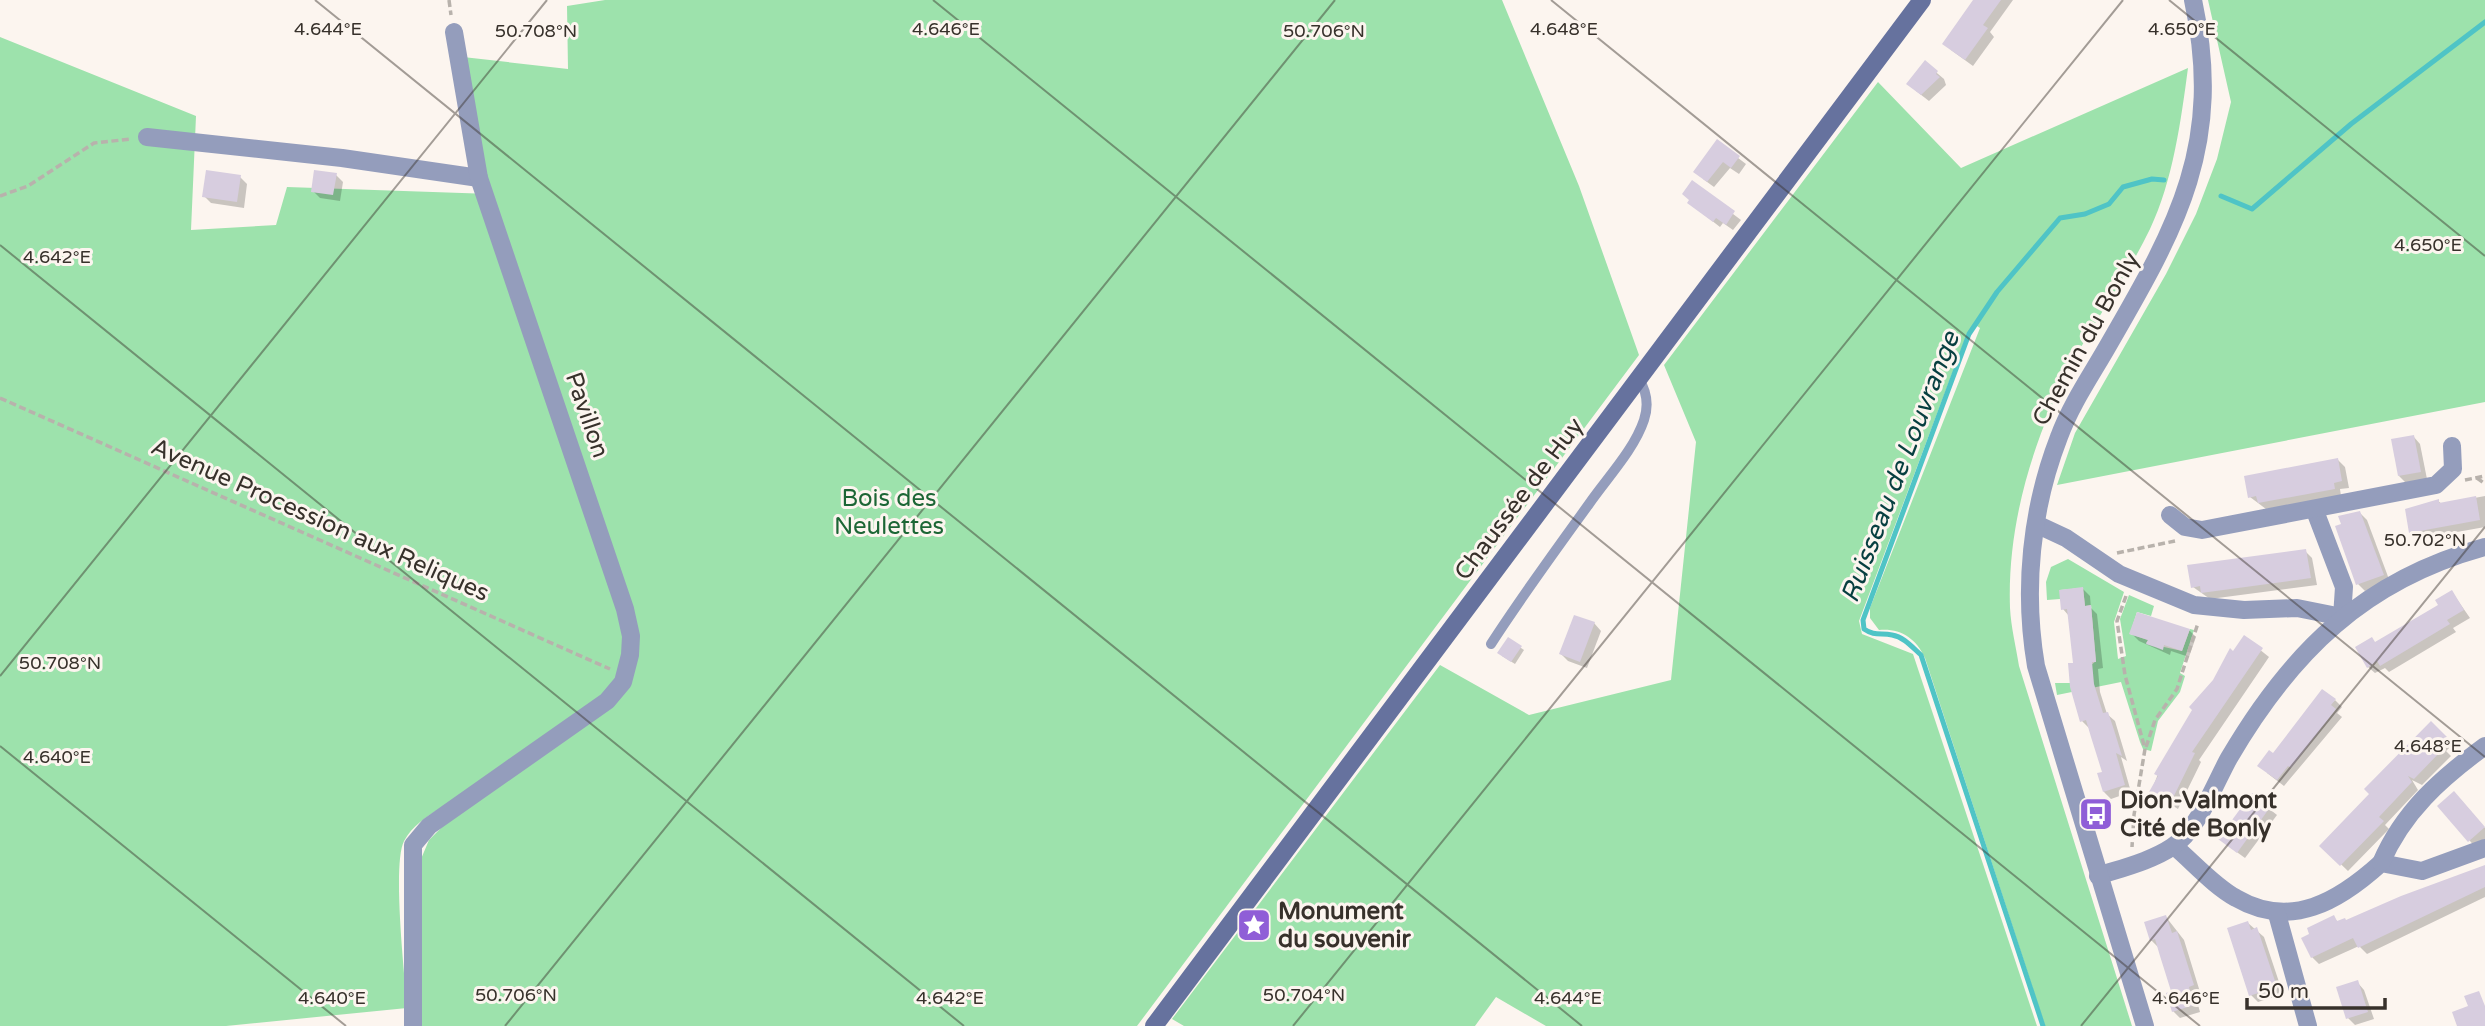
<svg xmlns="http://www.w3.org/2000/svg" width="2485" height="1026" font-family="'Varela Round',sans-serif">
<rect width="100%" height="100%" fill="#fcf5ef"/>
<g fill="#9de2ac">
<path d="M605 0H1502L1579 186 1639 355 1137 1026H422L421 859 429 840 444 825 439 809C426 817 412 826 404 841 392 865 405 977 407 1008L226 1026H0V37L196 116 191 230 276 225 287 187 491 194 482 171 463 57 568 69 567 6Z"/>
<path d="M2208 0H2485V402L2057 485 2075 433 2166 274 2196 214 2217 159 2231 102Z"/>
<path d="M2188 68C2181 120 2173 181 2150 229 2129 273 2099 314 2075 358 2035 434 2007 520 2010 608 2011 627 2016 647 2019 666L2132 1026H2045L1925 658C1916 638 1900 628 1879 630L1870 618V608L1980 328 1974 324 1967 334 1859 621 1862 634 1913 654 2037 1026H1546L1496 997 1475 1026H1184L1172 1019 1440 665 1529 715 1671 680 1696 442 1664 365 1878 82 1961 168Z"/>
<path d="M2068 559 2124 592 2114 622 2118 659 2126 656 2120 619 2129 595 2154 606 2151 616 2137 612 2130 634 2148 640 2146 643 2182 651 2190 629 2194 630 2180 673 2185 676 2180 692 2158 721 2151 751 2143 749 2140 742 2121 682 2057 695 2055 683H2070L2096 661 2091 605 2085 606 2083 588 2060 590V599L2047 600 2046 582 2051 567Z"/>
</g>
<g fill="#0003">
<path d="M1976 0H2013L1990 32 1994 37 1973 66 1951 50Z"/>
<path d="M1925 63 1944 79 1946 85 1929 101 1916 91Z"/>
<path d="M1717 142 1746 164 1739 174 1730 168 1714 187 1703 179Z"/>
<path d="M336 175 343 182 340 201 320 198 313 191Z"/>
<path d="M240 177 247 184 244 208 211 203 204 196Z"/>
<path d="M1692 183 1741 220 1733 230 1723 223 1720 227 1689 203Z"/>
<path d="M2413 436 2420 444 2427 479 2406 483 2399 476Z"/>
<path d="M2338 460 2345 467 2349 488 2340 489 2341 496 2266 509 2250 497Z"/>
<path d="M2485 496V527L2418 539 2411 532 2438 501 2442 504Z"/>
<path d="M2360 513 2367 520 2390 582 2365 591 2358 584Z"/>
<path d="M2305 551 2312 558 2317 585 2210 599 2193 587Z"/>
<path d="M2083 589 2090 596 2091 608 2097 614 2103 668 2098 669 2100 692 2107 714 2115 721 2127 761 2121 757 2131 792 2111 799 2104 792V773L2089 728 2082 721 2069 616 2063 609Z"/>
<path d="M2452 592 2470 618 2453 628 2456 632 2389 672 2385 668 2375 673 2368 667 2376 643 2440 605Z"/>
<path d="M1594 623 1601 631 1587 668 1568 661 1561 654Z"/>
<path d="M2189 630 2196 637 2189 657 2171 651 2170 655 2139 641 2131 633Z"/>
<path d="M2244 637 2269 657 2199 760 2201 762 2178 809 2151 792 2163 761Z"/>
<path d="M1508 639 1524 650 1515 664 1502 656Z"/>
<path d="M2335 700 2342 707 2337 713 2342 717 2284 786 2267 773 2273 756Z"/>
<path d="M2431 724 2452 745 2446 751 2451 756 2422 785 2412 780 2418 790 2385 825 2389 829 2348 871 2322 846 2372 794Z"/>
<path d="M2252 795 2277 815 2245 858 2227 845Z"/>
<path d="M2461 800 2485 828V840L2476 848 2440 806Z"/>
<path d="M2485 867V897L2367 954 2359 946 2319 964 2312 957 2334 918 2338 922H2347Z"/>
<path d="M2166 917 2184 940 2200 992 2195 994 2200 1012 2180 1018 2173 1011V993L2158 947 2151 940Z"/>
<path d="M2248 923 2264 937 2283 994 2258 1002 2251 995Z"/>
<path d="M2357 982 2364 990 2374 1019 2355 1025 2348 1018Z"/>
</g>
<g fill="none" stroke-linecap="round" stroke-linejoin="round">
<g stroke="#4fc4c6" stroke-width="5">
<path d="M2221 196 2252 209 2351 124 2485 22"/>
<path d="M2043 1026 1921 655C1912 647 1904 637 1892 635 1880 633 1874 636 1864 629L1863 620 1969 334 1997 292 2060 218 2085 214 2109 204 2123 187 2152 179 2164 180"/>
</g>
</g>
<g fill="#d7cddf">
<path d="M1973 0H2001L1983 25 1988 28 1965 60 1942 44Z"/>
<path d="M1925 60 1938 71 1936 74 1940 77 1921 95 1906 84Z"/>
<path d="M1717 139 1740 156 1731 168 1723 162 1707 182 1693 172Z"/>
<path d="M206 170 241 175 237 202 202 197Z"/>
<path d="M314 170 337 173 333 195 311 192Z"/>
<path d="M1692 180 1735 211 1726 225 1716 218 1713 222 1687 203 1689 200 1682 194Z"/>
<path d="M2414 435 2421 472 2398 476 2391 439Z"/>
<path d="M2338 458 2342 481 2334 483 2335 489 2258 503 2256 496 2248 498 2244 476Z"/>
<path d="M2476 496 2480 520 2409 533 2405 509 2439 499V503Z"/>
<path d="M2360 511 2384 575 2356 585 2335 526 2341 524 2338 516Z"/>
<path d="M2306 549 2311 578 2201 593 2200 586 2191 588 2187 565Z"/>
<path d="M2083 587 2085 606 2091 605 2096 662H2092L2094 684 2103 713 2108 712 2114 730 2122 756 2116 753 2125 785 2103 792 2097 773 2102 772 2091 737 2086 720 2080 722 2070 687 2068 663H2073L2067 609 2061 610 2059 590Z"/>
<path d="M2452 590 2464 610 2447 620 2450 624 2380 666 2377 661 2367 668 2355 647 2372 637 2375 642 2438 605 2435 600Z"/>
<path d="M2137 612 2190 629 2182 651 2164 645 2163 650 2155 647 2146 644 2148 640 2129 634Z"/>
<path d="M1574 615 1595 622 1580 662 1559 654Z"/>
<path d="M2244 635 2263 648 2192 752 2195 753 2170 804 2149 792 2158 776 2154 774 2192 710 2189 707 2213 680 2230 648 2233 651Z"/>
<path d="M1508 637 1522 646 1511 662 1497 653Z"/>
<path d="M2322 689 2336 699 2331 705 2336 709 2291 768 2288 766 2277 780 2257 766 2269 750 2273 753Z"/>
<path d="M2431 721 2447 737 2440 743 2445 747 2414 779 2408 776 2412 782 2379 817 2384 821 2340 866 2319 846 2369 794 2364 789Z"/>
<path d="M2454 791 2485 827 2468 842 2437 806Z"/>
<path d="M2252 793 2271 806 2237 853 2218 839Z"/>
<path d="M2485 865V887L2358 948 2353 938 2311 958 2301 938 2309 934 2307 928 2334 915 2337 921 2345 918 2346 920 2401 896Z"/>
<path d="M2166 915 2172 933 2177 931 2194 985 2189 987 2194 1005 2172 1012 2166 993 2171 991 2160 956 2155 939 2150 941 2144 922Z"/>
<path d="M2248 921 2251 930 2257 927 2277 987 2249 996 2227 928Z"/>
<path d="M2358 980 2368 1012 2346 1019 2336 987Z"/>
<path d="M2479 991 2485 1006V1026H2457L2452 1012 2468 1006 2464 996Z"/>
</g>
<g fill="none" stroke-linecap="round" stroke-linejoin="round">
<g stroke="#b8b2ac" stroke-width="3.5" stroke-dasharray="7 3.5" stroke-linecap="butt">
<path d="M449 0 451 15"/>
<path d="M0 196 28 186 94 143 131 139"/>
<path d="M0 398 610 669"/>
<path d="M2477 478 2485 484"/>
<path d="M2465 480 2485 476"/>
<path d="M2117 553 2175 541"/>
<path d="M2126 596 2117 621 2125 675 2145 749 2134 815 2132 847"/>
<path d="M2146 747 2155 720 2177 689 2198 623"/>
</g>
<path stroke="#949dbc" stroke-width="10" d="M1491 644C1522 596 1555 551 1589 504 1607 478 1634 450 1644 420 1649 405 1647 392 1639 379"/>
<g stroke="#949dbc" stroke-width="18">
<path d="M147 137 342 158 479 178"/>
<path d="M2315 511 2344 587 2342 617"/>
<path d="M2170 515 2185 527 2202 530 2436 485 2453 469 2452 446"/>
<path d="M2036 524 2066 538 2119 574 2194 605 2244 610 2297 608 2342 617"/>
<path d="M2174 846C2194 863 2214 886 2236 898 2291 930 2339 901 2381 863L2422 871 2485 848"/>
<path d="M2381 863C2403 812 2440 779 2485 746"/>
<path d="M2098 876C2122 868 2151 861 2172 847 2197 832 2215 783 2229 758 2291 652 2364 580 2485 547"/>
<path d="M2277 914 2308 1026"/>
<path d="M413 1026V845L429 826 607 701 623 682 630 655 631 636 625 609 479 178 454 32"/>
</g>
<path stroke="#949dbc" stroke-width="18" d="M2145 1026 2036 666C2023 590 2031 509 2059 437 2071 404 2092 374 2109 344 2178 225 2224 143 2193 0"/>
<path stroke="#66729e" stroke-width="18" d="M1154 1026 1922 0"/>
</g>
<path fill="none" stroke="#37312b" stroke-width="2" stroke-opacity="0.45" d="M315 0 1582 1026M933 0 2200 1026M1551 0 2485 757M2169 0 2485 256M0 245 964 1026M0 676 547 0M0 746 346 1026M505 1026 1335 0M1293 1026 2123 0M2081 1026 2485 527"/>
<defs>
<g id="bus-square" transform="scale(1.75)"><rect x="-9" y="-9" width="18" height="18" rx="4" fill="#8f5ed7" stroke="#fcf5ef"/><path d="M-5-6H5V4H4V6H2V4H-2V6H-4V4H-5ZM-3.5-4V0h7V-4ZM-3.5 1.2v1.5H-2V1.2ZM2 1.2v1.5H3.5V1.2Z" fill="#fff"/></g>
<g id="sight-square" transform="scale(1.75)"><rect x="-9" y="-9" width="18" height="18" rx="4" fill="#8f5ed7" stroke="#fcf5ef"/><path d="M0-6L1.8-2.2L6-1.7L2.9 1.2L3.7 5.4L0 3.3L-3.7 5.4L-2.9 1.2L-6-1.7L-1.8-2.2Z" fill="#fff"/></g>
</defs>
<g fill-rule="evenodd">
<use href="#bus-square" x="2096" y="814"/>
<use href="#sight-square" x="1254" y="925"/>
</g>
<g text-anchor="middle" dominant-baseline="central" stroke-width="6" stroke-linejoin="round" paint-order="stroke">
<g font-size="24" fill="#37312b" stroke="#fcf5ef">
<text transform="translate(2086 339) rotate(-61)">Chemin du Bonly</text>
<text transform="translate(587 415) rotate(71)">Pavillon</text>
<text transform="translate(1519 499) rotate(-53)">Chaussée de Huy</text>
<text transform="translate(320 520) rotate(24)">Avenue Procession aux Reliques</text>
</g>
<g font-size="24" fill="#1c6635" stroke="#fcf5ef">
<text x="889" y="498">Bois des<tspan x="889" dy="28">Neulettes</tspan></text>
</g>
<g font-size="24" font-weight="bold" fill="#37312b" stroke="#fcf5ef" text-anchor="start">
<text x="2120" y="800">Dion-Valmont<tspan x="2120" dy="28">Cité de Bonly</tspan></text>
<text x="1278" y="911">Monument<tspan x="1278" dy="28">du souvenir</tspan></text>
</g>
<g font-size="26" font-style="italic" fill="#073f40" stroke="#fcf5ef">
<text transform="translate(1900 467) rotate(-69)">Ruisseau de Louvrange</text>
</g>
</g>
<g font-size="18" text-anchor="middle" fill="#37312b" stroke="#fcf5ef" stroke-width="6" stroke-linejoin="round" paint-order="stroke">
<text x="2182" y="35">4.650°E</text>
<text x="328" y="35">4.644°E</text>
<text x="946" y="35">4.646°E</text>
<text x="1564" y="35">4.648°E</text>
<text x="536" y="37">50.708°N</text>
<text x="1324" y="37">50.706°N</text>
<text x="2428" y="251">4.650°E</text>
<text x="57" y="263">4.642°E</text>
<text x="2425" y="546">50.702°N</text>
<text x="60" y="669">50.708°N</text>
<text x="2428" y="752">4.648°E</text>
<text x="57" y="763">4.640°E</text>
<text x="516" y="1001">50.706°N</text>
<text x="1304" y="1001">50.704°N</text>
<text x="332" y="1004">4.640°E</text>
<text x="950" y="1004">4.642°E</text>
<text x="1568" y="1004">4.644°E</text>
<text x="2186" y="1004">4.646°E</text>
</g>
<path d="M2247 998v10h138v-10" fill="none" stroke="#37312b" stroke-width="3.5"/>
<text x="2258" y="998" font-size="21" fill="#37312b" stroke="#fcf5ef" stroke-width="5" paint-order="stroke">50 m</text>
</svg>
